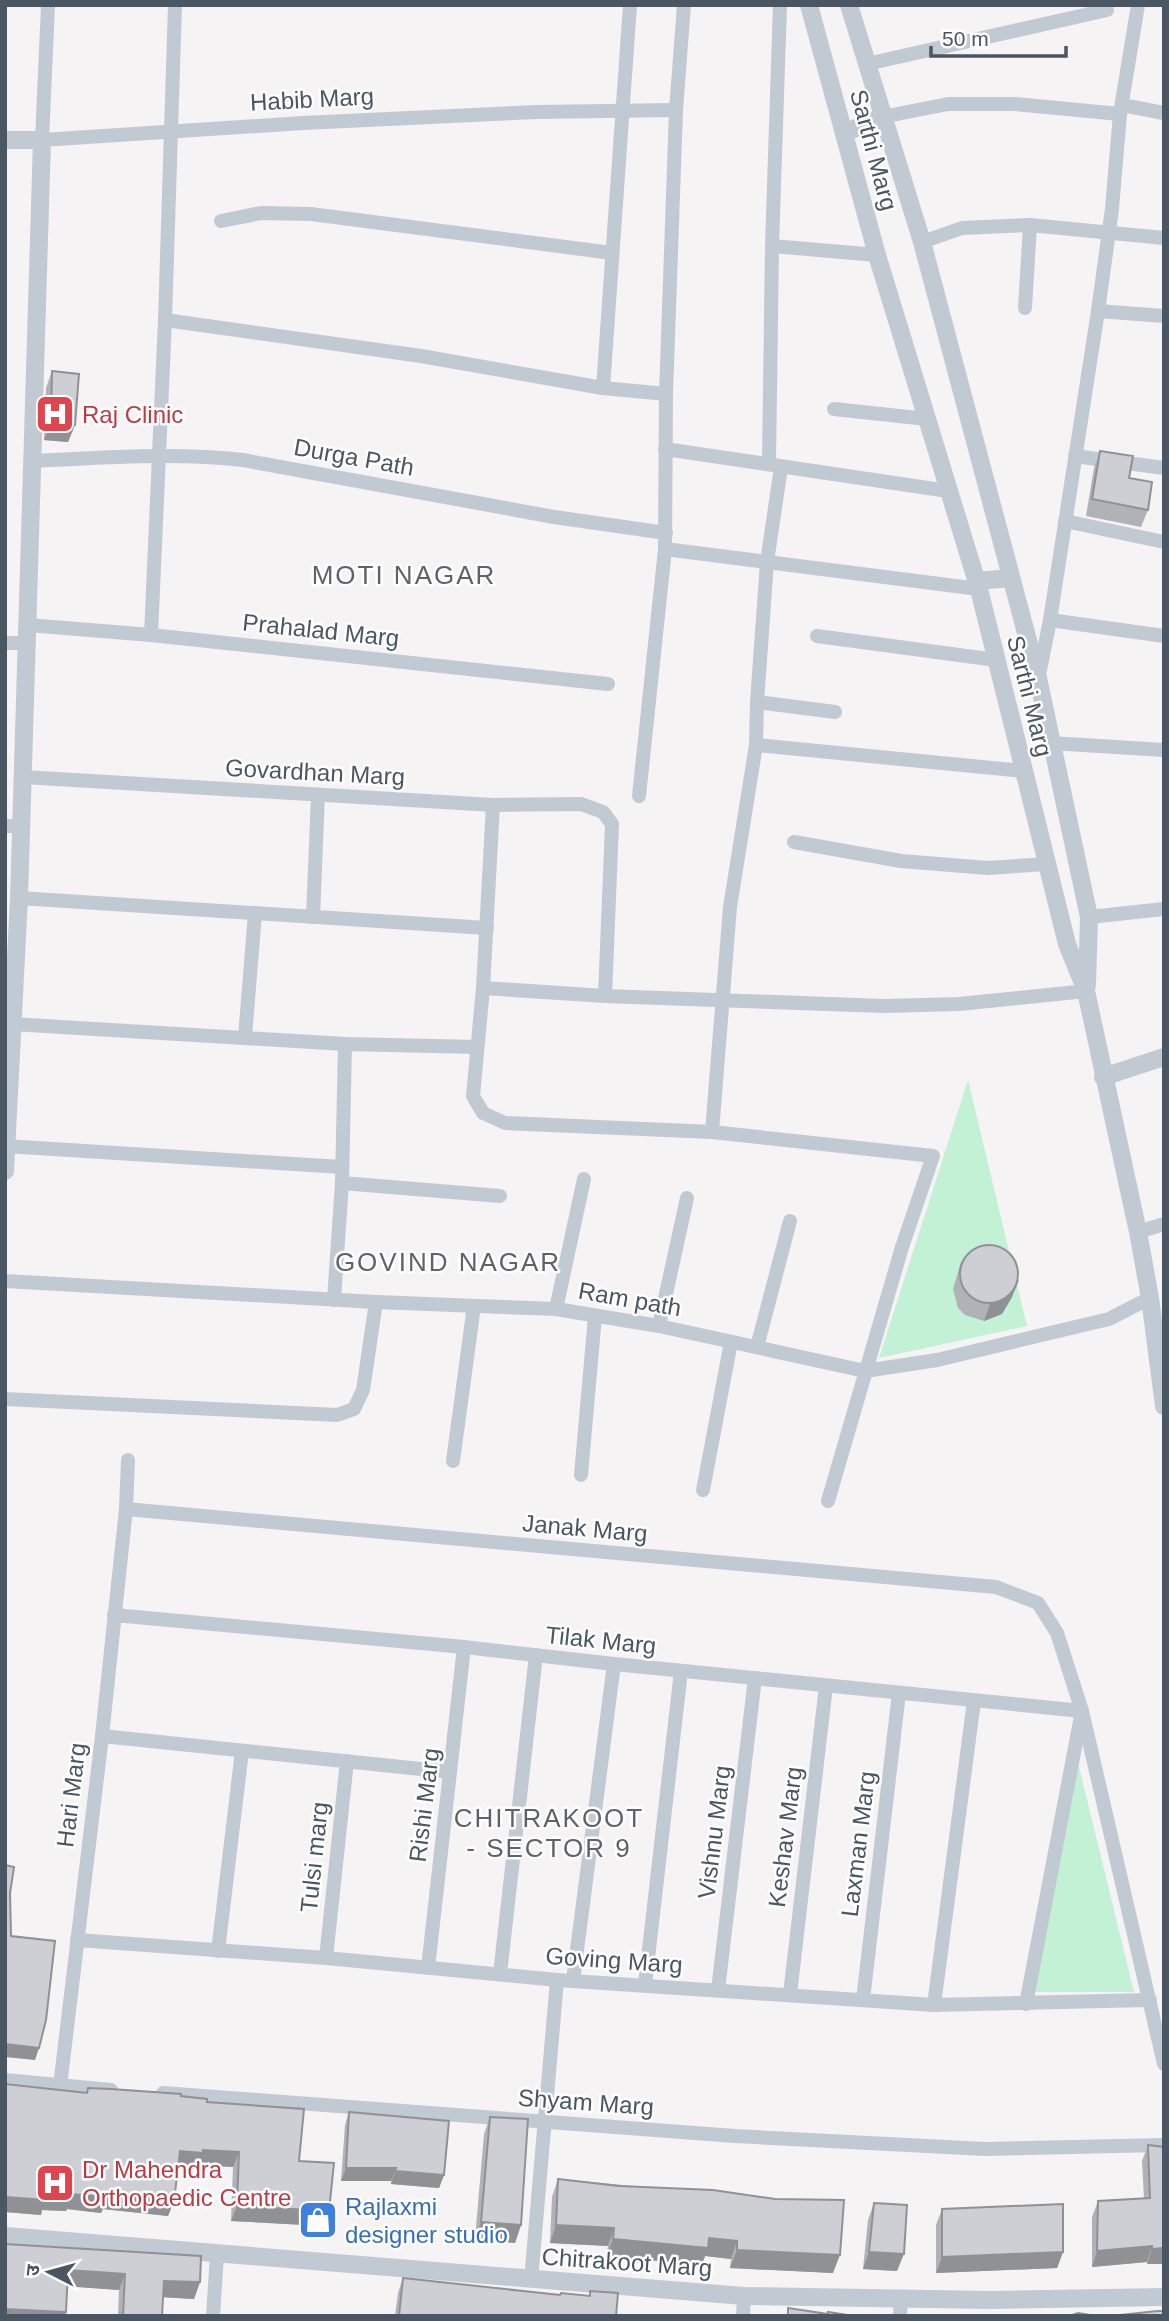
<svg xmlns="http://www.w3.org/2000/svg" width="1169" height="2321" font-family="Arial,'Noto Sans Devanagari',sans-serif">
<rect width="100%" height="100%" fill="#f5f3f3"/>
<g fill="#c3f1d5">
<path d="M968 1080 1027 1326 879 1358Z"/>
<path d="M1071 1734 1134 1992H1035Z"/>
</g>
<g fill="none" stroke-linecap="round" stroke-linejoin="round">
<g stroke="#c1cad2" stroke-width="14">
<path d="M48 5 42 140 303 123 537 112 676 110"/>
<path d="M684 5 676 110 666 394 665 549 979 589"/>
<path d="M867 64 1107 10"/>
<path d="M1122 105 1164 113"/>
<path d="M882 117 948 104H1015L1120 114"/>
<path d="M221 221 261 213 311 214 612 253"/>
<path d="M922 242 962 228 1030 225 1164 238"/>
<path d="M772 246 877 255"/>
<path d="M1025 308 1030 225"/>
<path d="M1098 311 1164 316"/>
<path d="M165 320 421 356 603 388 666 394"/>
<path d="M603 388 630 5"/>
<path d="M834 409 927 419"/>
<path d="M665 449 948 491"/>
<path d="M1075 456 1164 468"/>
<path d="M31 461C102 458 172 452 243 460L554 517 666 533"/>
<path d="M769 463 772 246 780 5"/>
<path d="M1065 521 1164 542"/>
<path d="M1050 620 1164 636"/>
<path d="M28 625 151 635 608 684"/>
<path d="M151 635 165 320 175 5"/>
<path d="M817 636 996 660"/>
<path d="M5 643H27"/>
<path d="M1039 675 1050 620 1098 311 1112 209 1120 114 1138 5"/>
<path d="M757 702 835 712"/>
<path d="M1051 743 1164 750"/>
<path d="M756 745 1024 771"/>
<path d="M23 777 493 805 581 804 603 812 612 824 605 996"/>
<path d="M639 796 665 549"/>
<path d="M493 805 483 988 473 1096 483 1113 505 1123 712 1132 933 1156 902 1247 828 1501"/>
<path d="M5 826H21"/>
<path d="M794 842 901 861 988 868 1047 864"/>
<path d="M19 898 487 928"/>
<path d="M313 917 318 795"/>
<path d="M1089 917 1164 909"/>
<path d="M483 988 605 996 884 1006 959 1004 1086 991"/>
<path d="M12 1024 345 1044 477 1047"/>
<path d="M245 1037 255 913"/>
<path d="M712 1132 730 907 756 745 757 702 767 562 781 467"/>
<path d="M5 1146 342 1167"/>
<path d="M342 1183 500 1196"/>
<path d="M1138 1232 1164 1224"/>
<path d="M5 1281 376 1302 556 1309 659 1326 865 1371 937 1360 1109 1319 1150 1298"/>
<path d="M334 1300 342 1183 345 1044"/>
<path d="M556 1309 584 1179"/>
<path d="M659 1326 687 1198"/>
<path d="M757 1347 790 1221"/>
<path d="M5 1399 337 1415 354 1409 363 1390 376 1302"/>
<path d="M453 1461 474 1306"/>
<path d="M581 1475 595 1316"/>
<path d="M703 1490 731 1342"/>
<path d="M126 1509 996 1587 1038 1603 1057 1633 1082 1711 1164 2064"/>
<path d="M114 1615 464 1647 614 1664 1082 1711 1026 2004"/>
<path d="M102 1736 450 1772"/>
<path d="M77 1940 326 1958 557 1980 934 2005 1150 2000"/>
<path d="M218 1951 242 1751"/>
<path d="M326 1958 347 1761"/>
<path d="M428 1968 464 1647"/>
<path d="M500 1974 536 1655"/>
<path d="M573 1981 614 1664"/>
<path d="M645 1984 681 1671"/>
<path d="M718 1990 755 1678"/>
<path d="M790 1994 826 1686"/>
<path d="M863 2000 899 1693"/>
<path d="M934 2005 974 1701"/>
<path d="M5 2080 111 2090"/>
<path d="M60 2086 102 1736 126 1509 128 1460"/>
<path d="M163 2093 735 2136 985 2149 1164 2145"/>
<path d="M531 2280 557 1980"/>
<path d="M213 2316 217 2254"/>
<path d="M743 2316 744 2296"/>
<path d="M900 2316 901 2298"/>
</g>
<g stroke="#c1cad2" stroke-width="18">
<path d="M809 5 877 255 979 589 1067 944 1086 991 1138 1232 1150 1298 1164 1406"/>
<path d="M849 5 922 242 1038 678 1089 917 1087 985"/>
<path d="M844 133 882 117"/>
<path d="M5 140H42L19 898 5 1171"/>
<path d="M976 581 1011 578"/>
<path d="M1103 1077 1164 1057"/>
<path d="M5 2236 744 2296 990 2300 1164 2297"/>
</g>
</g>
<g fill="#b0b2b7">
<path d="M52 371 75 425 68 442 44 440 46 388Z"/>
<path d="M1100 451 1129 478 1148 510 1141 527 1086 516 1094 468Z"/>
<path d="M961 1262 1012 1297 1002 1314 984 1321 965 1315 958 1308 953 1289Z"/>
<path d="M5 2084 86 2093 88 2088 181 2096 207 2102 299 2161 324 2226 231 2221 233 2167 199 2165 198 2168 178 2166 174 2201 168 2216 103 2209 101 2213 67 2209 66 2211 42 2210 41 2215 5 2212Z"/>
<path d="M349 2112 444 2175 439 2188 391 2184V2181H341L345 2125Z"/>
<path d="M490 2117 521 2225 515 2243 475 2239 484 2134Z"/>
<path d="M1148 2145 1164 2147V2264H1147V2262L1092 2267V2217L1098 2201 1144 2199 1142 2161Z"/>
<path d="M558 2179 775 2199 833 2273 730 2268 731 2259 705 2256 702 2265 606 2256 608 2246 550 2243 552 2197Z"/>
<path d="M874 2203 897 2271 863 2269 868 2220Z"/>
<path d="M942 2209 1063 2252 1057 2268 936 2273V2225Z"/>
<path d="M5 2244 200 2282 194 2299 163 2297 162 2316H118L119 2290 68 2286 66 2312 65 2316H5Z"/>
<path d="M403 2278 560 2295H589L590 2291 616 2316H395L398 2293Z"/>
</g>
<g fill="#909195">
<path d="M51 423 75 425 68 442 44 440Z"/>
<path d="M1019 1280 1012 1297 1002 1314 984 1321 990 1304Z"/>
<path d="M5 2044 39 2048 35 2060 5 2057Z"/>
<path d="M203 2150 239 2152 233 2167 199 2165 198 2168 175 2166 180 2151Z"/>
<path d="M346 2168H396L391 2181H341Z"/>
<path d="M395 2171 444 2175 439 2188 391 2184Z"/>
<path d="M107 2194 174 2201 168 2216 103 2209 101 2213 67 2209 66 2211 42 2210 41 2215 5 2212V2197Z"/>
<path d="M237 2206 329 2211 324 2226 231 2221Z"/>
<path d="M481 2222 521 2225 515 2243 475 2239Z"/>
<path d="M556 2225 614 2228 608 2246 550 2243Z"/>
<path d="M709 2238 737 2241 731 2259 705 2256 702 2265 606 2256 613 2239Z"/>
<path d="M1152 2246 1147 2262 1092 2267 1097 2251Z"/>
<path d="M1164 2248V2264H1147L1152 2249Z"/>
<path d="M737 2250 840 2255 833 2273 730 2268Z"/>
<path d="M869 2252 904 2254 897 2271 863 2269Z"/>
<path d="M1063 2252 1057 2268 936 2273 942 2257Z"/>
<path d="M68 2270 125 2274 119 2290 62 2286Z"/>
<path d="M164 2281 200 2282 194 2299 158 2297Z"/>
<path d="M5 2309 66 2312 65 2316H5Z"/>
</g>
<g fill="#cdcfd5" stroke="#909195" stroke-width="2">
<path d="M52 371 79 374 75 425 51 423Z"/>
<path d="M1100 451 1133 456 1129 478 1152 482 1148 510 1092 499Z"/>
<circle cx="989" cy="1274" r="29"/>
<path d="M5 1865 14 1867 10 1893 11 1936 55 1941 46 2020 39 2048 5 2044Z"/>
<path d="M5 2084 87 2093 88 2088 111 2089 181 2094V2096L207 2099V2102L304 2109 299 2161 334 2163 329 2211 237 2206 239 2152 203 2150V2153L180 2151 174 2201 107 2194V2197L72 2194V2196L46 2195V2200L5 2197Z"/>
<path d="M349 2112 449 2121 444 2175 395 2171 396 2168H346Z"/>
<path d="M490 2117 528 2119 521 2225 481 2222Z"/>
<path d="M1148 2145 1164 2147V2248L1152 2249V2246L1097 2251 1098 2201 1150 2198Z"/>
<path d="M558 2179 619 2186 713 2190 775 2199 844 2200 840 2255 737 2250V2241L709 2238 708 2248 613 2239 614 2228 556 2225Z"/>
<path d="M874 2203 907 2205 904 2254 869 2252Z"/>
<path d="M1063 2204V2252L942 2257V2209Z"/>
<path d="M5 2244 201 2256 200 2282 164 2281 162 2316H123L125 2274 68 2270 66 2312 5 2309Z"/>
<path d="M403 2278 560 2295 561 2293 590 2296V2291L618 2293 616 2316H399Z"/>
<path d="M788 2308 828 2314V2312L854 2316H788Z"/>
<path d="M1157 2311H1164V2316H1111Z"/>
<path d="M1078 2313 1096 2316H1070Z"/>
</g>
<defs>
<g id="hospital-square" transform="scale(2.0125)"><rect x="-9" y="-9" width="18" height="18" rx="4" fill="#e0444e" stroke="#fff"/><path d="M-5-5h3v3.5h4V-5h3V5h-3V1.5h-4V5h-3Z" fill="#fff"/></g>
<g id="shop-square" transform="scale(2.0125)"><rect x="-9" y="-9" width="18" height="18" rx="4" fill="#3f7fe0" stroke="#fff"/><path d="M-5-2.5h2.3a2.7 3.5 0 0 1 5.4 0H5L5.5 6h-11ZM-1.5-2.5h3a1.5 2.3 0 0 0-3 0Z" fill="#fff"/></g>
</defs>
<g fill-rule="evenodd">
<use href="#hospital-square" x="55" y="414"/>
<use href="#hospital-square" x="55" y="2183"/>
<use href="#shop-square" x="318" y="2220"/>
</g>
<g text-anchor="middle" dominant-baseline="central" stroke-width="5" stroke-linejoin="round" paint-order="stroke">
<g font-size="24" fill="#4a5661" stroke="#fff">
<text transform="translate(312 99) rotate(-3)">Habib Marg</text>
<text transform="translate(874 150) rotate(75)">Sarthi Marg</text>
<text transform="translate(354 457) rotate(10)">Durga Path</text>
<text transform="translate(321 630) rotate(6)">Prahalad Marg</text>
<text transform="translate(1030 696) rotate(76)">Sarthi Marg</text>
<text transform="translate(315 772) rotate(3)">Govardhan Marg</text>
<text transform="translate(630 1299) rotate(10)">Ram path</text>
<text transform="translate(585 1528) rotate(5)">Janak Marg</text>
<text transform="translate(601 1640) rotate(6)">Tilak Marg</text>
<text transform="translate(71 1795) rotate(-83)">Hari Marg</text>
<text transform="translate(424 1805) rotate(-83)">Rishi Marg</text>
<text transform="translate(714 1832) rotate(-83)">Vishnu Marg</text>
<text transform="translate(785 1837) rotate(-83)">Keshav Marg</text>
<text transform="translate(858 1844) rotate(-83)">Laxman Marg</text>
<text transform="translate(314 1857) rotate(-84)">Tulsi marg</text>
<text transform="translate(614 1960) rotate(4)">Goving Marg</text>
<text transform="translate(586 2102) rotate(4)">Shyam Marg</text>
<text transform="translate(627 2262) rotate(4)">Chitrakoot Marg</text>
</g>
<g font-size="24" fill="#be3a42" stroke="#fff" text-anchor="start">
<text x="82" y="414">Raj Clinic</text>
<text x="82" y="2169">Dr Mahendra<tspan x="82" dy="28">Orthopaedic Centre</tspan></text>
</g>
<g font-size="24" fill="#366cbe" stroke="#fff" text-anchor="start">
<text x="345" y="2206">Rajlaxmi<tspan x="345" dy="28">designer studio</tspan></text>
</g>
<g font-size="26" letter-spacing="2" fill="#5f6368" stroke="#fff">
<text x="404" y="575">MOTI NAGAR</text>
<text x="448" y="1262">GOVIND NAGAR</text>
<text x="549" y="1818">CHITRAKOOT<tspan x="549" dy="30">- SECTOR 9</tspan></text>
</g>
</g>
<rect width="1169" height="2321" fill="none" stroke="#4a5661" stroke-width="14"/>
<g transform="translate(49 2272) rotate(276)" stroke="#ffffff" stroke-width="5" paint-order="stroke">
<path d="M0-5L12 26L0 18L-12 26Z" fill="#4a5661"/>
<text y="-10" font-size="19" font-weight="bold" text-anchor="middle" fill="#4a5661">उ</text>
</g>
<path d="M931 46v10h135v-10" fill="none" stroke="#4a5661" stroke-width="3.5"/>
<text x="942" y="46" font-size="21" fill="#4a5661" stroke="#ffffff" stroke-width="5" paint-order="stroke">50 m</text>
</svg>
